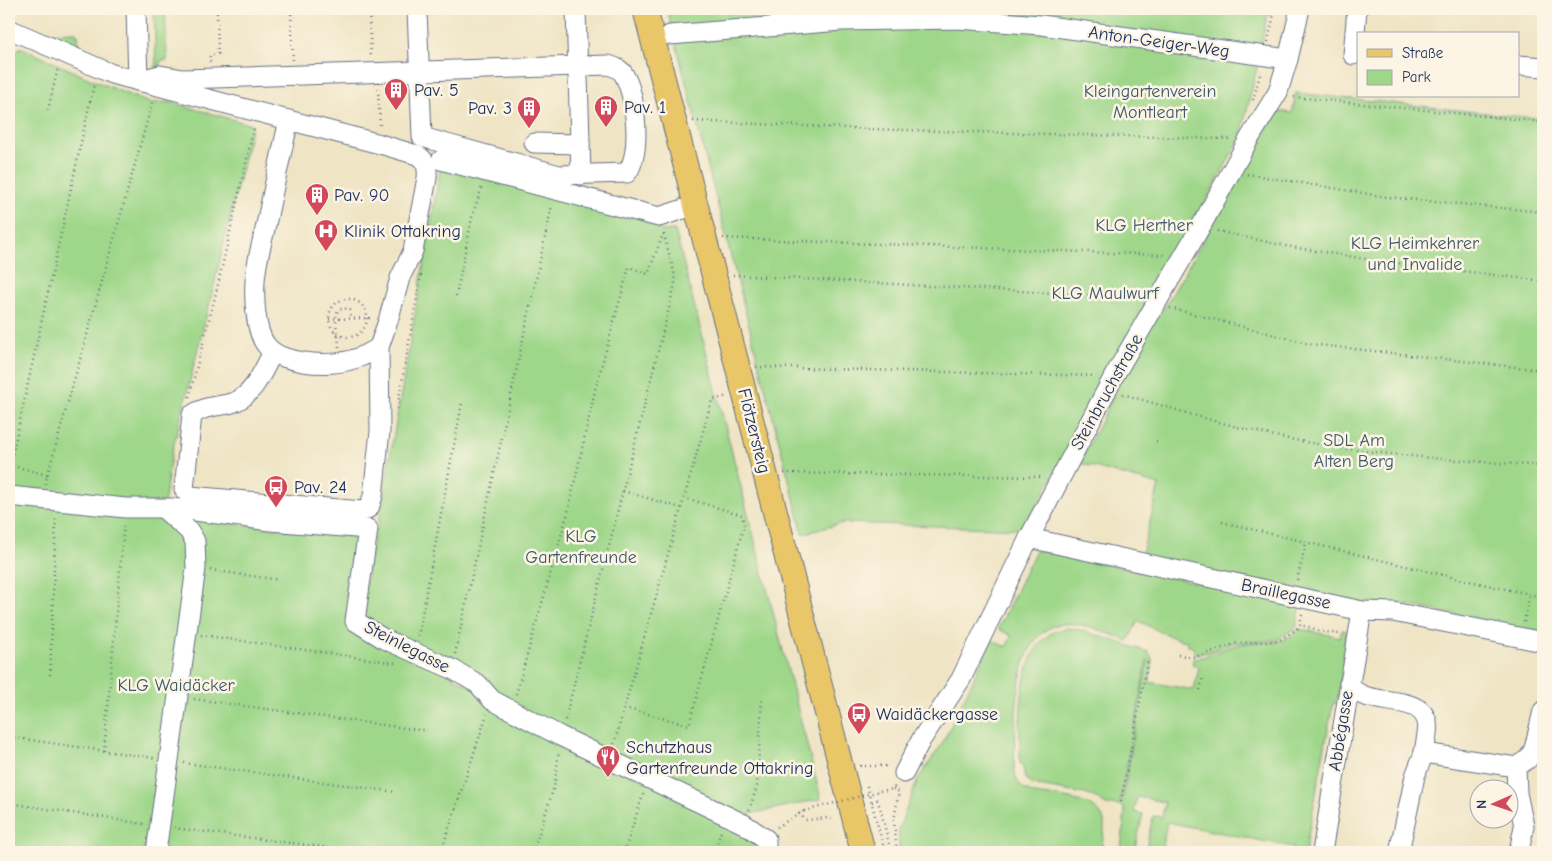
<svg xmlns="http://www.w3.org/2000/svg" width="1552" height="861" font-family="'Comic Neue',sans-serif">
<rect width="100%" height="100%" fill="#fcf5e5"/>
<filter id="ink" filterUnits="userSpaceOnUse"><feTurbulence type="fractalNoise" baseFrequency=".02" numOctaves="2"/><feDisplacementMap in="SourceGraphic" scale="10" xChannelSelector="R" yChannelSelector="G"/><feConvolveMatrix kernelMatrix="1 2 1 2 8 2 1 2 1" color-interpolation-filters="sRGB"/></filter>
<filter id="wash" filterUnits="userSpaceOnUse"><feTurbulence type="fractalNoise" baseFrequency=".0096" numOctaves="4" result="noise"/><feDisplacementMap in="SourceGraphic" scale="20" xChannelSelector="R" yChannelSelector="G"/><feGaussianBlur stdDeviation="1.12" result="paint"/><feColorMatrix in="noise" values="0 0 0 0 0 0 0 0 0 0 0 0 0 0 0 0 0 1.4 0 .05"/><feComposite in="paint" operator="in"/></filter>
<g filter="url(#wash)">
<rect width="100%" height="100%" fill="#efe4c4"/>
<g fill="#9fd78a" stroke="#5d8374" fill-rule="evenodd">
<path d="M154 9H165L167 60 160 61V69L156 68Z"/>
<path d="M667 9H1272L1271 15H1267L1259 59 1240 139 1024 529 843 523 803 534Z"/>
<path d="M76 32V34H78L79 51 37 33Z"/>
<path d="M9 46 19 50 20 47 90 79 149 103 170 102 252 125 215 281 171 456 164 504 9 491Z"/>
<path d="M1296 93 1543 119V633L1398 603H1365L1141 557 1159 485 1080 463 1149 325 1165 307 1277 111 1292 113Z"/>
<path d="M441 165 638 217 662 231 675 230 821 799 750 814 748 820 614 757 359 620 373 540 378 525Z"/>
<path d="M9 503 164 516 365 538 351 621 754 840 757 852H9Z"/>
<path d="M1036 550 1301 604 1296 628 1276 640 1232 643 1210 652 1194 654V648L1187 645V641C1169 638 1154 628 1138 621L1128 641C1106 633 1077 618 1054 626 1016 639 1016 710 1015 743 1015 755 1012 768 1017 780 1021 788 1027 791 1034 794 1053 797 1099 798 1104 821 1105 831 1102 842 1101 852H899V828L918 779 942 744 992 640 1006 647 1012 636 998 629Z"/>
<path d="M1067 628 1081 630 1148 652C1156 659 1151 672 1149 682L1194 690 1199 667 1192 665 1193 659C1209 657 1222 648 1237 645 1262 639 1278 650 1299 629L1340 637 1342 630 1347 631 1337 703H1333L1305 852H1293V847L1167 822 1161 852H1145L1153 816 1162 817 1165 802 1137 797 1134 812 1143 814 1134 852H1121L1125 810 1121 805H1106L1094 797 1085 794 1032 785 1025 777 1022 764H1020C1020 725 1014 635 1067 628ZM1147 660H1148L1122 801H1120Z"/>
</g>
</g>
<g filter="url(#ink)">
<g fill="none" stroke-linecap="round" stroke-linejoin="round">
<g stroke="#656e82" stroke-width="21">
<g id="minor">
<path d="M136 9 138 81"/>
<path d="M576 9 581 175"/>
<path d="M9 29 112 74 380 144 417 155C426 160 428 167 427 178L413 251 400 278 388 321 379 347 380 431 373 496 369 508 362 511 190 496 184 489 192 415C206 405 217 407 232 403 254 396 263 370 273 352"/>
<path d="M670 35 841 21 957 19 1041 25 1288 59"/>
<path d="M1353 55 1357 9"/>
<path d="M1518 65 1543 67"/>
<path d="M148 78 160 75 183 79 608 65C615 67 621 69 624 75 636 96 642 152 627 173L559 175 422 137 417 9"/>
<path d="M289 120C281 155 273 190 266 225 262 243 256 262 255 281 254 298 255 331 266 345 275 357 289 359 303 362 330 366 356 363 379 347"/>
<path d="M534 143 580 144"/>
<path d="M441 160 659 217 696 205"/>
<path d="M9 496 126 508H172L270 521 368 529 355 621 384 639 452 669 478 684 492 700 560 736 744 824 766 839V852"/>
<path d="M1029 538 1362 611 1393 612 1543 642"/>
<path d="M1349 684C1364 710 1420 691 1427 722 1429 731 1425 743 1424 753L1516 767 1517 793 1524 826 1519 852"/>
<path d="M1516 767 1528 759 1534 749 1543 711"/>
<path d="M904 773 921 740 961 679 1029 538 1114 376 1201 226 1249 139 1278 92 1288 59 1300 9"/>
<path d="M156 852 196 568 195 541 189 531 164 509"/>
<path d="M1322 852 1362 611"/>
<path d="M1399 852 1415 776 1424 753"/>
</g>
</g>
<g stroke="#656e82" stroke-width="26">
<path id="major" d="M645 9 863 852"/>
</g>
<g stroke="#656e82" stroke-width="2.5" stroke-dasharray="1 4" stroke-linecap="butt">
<path d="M291 9 293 61"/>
<path d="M369 9 371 59"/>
<path d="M1268 42 1275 9"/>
<path d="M210 62V55L218 54 217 9"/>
<path d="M394 87V95"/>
<path d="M378 89 380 128"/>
<path d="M1294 97 1543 122"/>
<path d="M1253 100 1261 71"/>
<path d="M48 110 58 68"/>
<path d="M693 121 868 129 1231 139"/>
<path d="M1247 174 1387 197 1543 212"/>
<path d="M1217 231 1286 246 1372 260 1543 281"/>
<path d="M723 238 1165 255"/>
<path d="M733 275 1142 298"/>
<path d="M456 296 473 213 482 187"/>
<circle cx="348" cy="318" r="19"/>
<path d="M1170 308 1310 344 1543 370"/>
<path d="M329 319 372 318"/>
<path d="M339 347C339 334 333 323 338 310L344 308 350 310 351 318"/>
<path d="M756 367 1096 376"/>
<path d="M1123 394C1180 411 1237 429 1295 440 1377 456 1460 460 1543 466"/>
<path d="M189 397 215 297 254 128"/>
<path d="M397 409 421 275"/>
<path d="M1156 441 1158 442"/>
<path d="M784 473 1044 477"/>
<path d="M47 475 10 465 94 84"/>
<path d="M45 484 153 100"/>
<path d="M623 491 681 508"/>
<path d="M1222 522 1464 580 1543 597"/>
<path d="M210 570 279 580"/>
<path d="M1297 580 1306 543"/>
<path d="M1302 614 1300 625 1313 628 1318 631 1339 634"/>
<path d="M1524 622 1530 594"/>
<path d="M201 635 396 663"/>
<path d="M418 636 462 403"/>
<path d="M455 654 552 205"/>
<path d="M1178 655 1193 657 1202 655 1237 643 1278 641 1297 629 1300 625"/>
<path d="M50 675 56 516"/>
<path d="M1200 690 1203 677"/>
<path d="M516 694 568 512 595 390 629 267 648 274 663 234"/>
<path d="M9 699 13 700"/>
<path d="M194 699 427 731"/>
<path d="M624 708 689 725 744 525 742 515 685 498"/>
<path d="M565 720 675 284 674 272 663 231"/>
<path d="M9 737 154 758"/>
<path d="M614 744 712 400 728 396"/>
<path d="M104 751 124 524"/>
<path d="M184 763 396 792"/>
<path d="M860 766H890"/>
<path d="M867 786 885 852"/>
<path d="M893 789 899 792 894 820 897 852"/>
<path d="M880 791 893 789 896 785"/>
<path d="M1121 801 1148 660"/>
<path d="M872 802 877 800 880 807 891 852"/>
<path d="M9 803 144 824"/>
<path d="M749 810 757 787 762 698"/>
<path d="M799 813 805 820 828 818 833 819"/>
<path d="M777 827 804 811"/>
<path d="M174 828 361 852"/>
<path d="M441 852 487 714"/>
<path d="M533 852 554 787 559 752"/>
<path d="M624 852 644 792"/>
<path d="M714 852 722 829"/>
</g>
<use href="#minor" stroke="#fff" stroke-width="19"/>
<use href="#major" stroke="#e9c769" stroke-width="24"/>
<path stroke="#656e82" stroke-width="2.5" stroke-dasharray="1 4" stroke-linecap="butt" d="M804 811 880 791"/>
</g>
</g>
<defs>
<g id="building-pin" transform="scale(1.25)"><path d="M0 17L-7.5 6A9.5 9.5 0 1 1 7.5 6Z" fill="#d1495b" stroke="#fcf5e5"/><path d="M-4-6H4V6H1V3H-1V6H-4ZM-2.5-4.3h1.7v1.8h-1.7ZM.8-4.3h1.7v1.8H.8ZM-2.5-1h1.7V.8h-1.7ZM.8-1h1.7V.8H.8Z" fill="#fff"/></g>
<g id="hospital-pin" transform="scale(1.25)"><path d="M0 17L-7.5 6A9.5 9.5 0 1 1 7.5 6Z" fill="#d1495b" stroke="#fcf5e5"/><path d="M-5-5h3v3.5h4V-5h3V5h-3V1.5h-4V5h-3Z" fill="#fff"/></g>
<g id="bus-pin" transform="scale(1.25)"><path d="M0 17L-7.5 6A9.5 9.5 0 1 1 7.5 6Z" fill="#d1495b" stroke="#fcf5e5"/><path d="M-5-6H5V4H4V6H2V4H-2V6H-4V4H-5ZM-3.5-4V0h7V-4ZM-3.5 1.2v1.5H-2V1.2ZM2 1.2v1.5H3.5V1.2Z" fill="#fff"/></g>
<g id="restaurant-pin" transform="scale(1.25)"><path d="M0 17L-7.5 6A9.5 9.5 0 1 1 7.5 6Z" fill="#d1495b" stroke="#fcf5e5"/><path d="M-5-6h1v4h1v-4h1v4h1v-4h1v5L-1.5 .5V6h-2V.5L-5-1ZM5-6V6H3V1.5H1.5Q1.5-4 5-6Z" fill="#fff"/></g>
</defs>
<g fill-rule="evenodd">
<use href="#building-pin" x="396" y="90"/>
<use href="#building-pin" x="606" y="107"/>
<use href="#building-pin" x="529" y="108"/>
<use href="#building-pin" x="317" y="195"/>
<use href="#hospital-pin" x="326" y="231"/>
<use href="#bus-pin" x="276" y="487"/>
<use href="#bus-pin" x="859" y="714"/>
<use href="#restaurant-pin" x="608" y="757"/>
</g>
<g text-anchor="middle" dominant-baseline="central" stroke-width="5" stroke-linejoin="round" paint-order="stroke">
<g font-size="18" fill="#1b2f5e" stroke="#fcf5e5">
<text transform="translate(1159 42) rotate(8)">Anton-Geiger-Weg</text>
<text transform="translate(1107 392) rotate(-61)">Steinbruchstraße</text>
<text transform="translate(754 431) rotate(76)">Flötzersteig</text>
<text transform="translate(1286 594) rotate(12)">Braillegasse</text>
<text transform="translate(407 647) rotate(27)">Steinlegasse</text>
<text transform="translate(1341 731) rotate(-81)">Abbégasse</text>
</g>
<g font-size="18" fill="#1b2f5e" stroke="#fcf5e5" text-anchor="start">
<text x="414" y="90">Pav. 5</text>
<text x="624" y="107">Pav. 1</text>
<text x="512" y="108" text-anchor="end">Pav. 3</text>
<text x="334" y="195">Pav. 90</text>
<text x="344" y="231">Klinik Ottakring</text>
<text x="294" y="487">Pav. 24</text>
<text x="876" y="714">Waidäckergasse</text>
<text x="626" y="747">Schutzhaus<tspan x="626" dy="21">Gartenfreunde Ottakring</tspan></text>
</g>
<g font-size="18" fill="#3c5969" stroke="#fcf5e5">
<text x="1150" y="91">Kleingartenverein<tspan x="1150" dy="21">Montleart</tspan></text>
<text x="1144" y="225">KLG Herther</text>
<text x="1415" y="243">KLG Heimkehrer<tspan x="1415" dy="21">und Invalide</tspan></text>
<text x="1105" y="293">KLG Maulwurf</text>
<text x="1354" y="440">SDL Am<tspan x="1354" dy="21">Alten Berg</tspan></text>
<text x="581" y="536">KLG<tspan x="581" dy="21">Gartenfreunde</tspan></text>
<text x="176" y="685">KLG Waidäcker</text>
</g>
</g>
<rect width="1552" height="861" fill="none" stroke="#fcf5e5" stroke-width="30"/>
<rect x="1357" y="32" width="162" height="65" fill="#fcf5e5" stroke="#a2a6af"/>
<rect x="1367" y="49" width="25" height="8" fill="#e9c769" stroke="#a2a6af"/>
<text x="1402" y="58" font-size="15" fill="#1b2f5e">Straße</text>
<rect x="1367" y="70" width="25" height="15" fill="#9fd78a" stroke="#a2a6af"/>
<text x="1402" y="82" font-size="15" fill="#1b2f5e">Park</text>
<g transform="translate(1494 804) rotate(268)"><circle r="24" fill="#fcf5e5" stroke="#a2a6af"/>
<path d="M0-4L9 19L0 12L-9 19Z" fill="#d1495b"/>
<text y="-8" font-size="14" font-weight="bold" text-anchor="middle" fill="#1b2f5e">N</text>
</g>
</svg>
